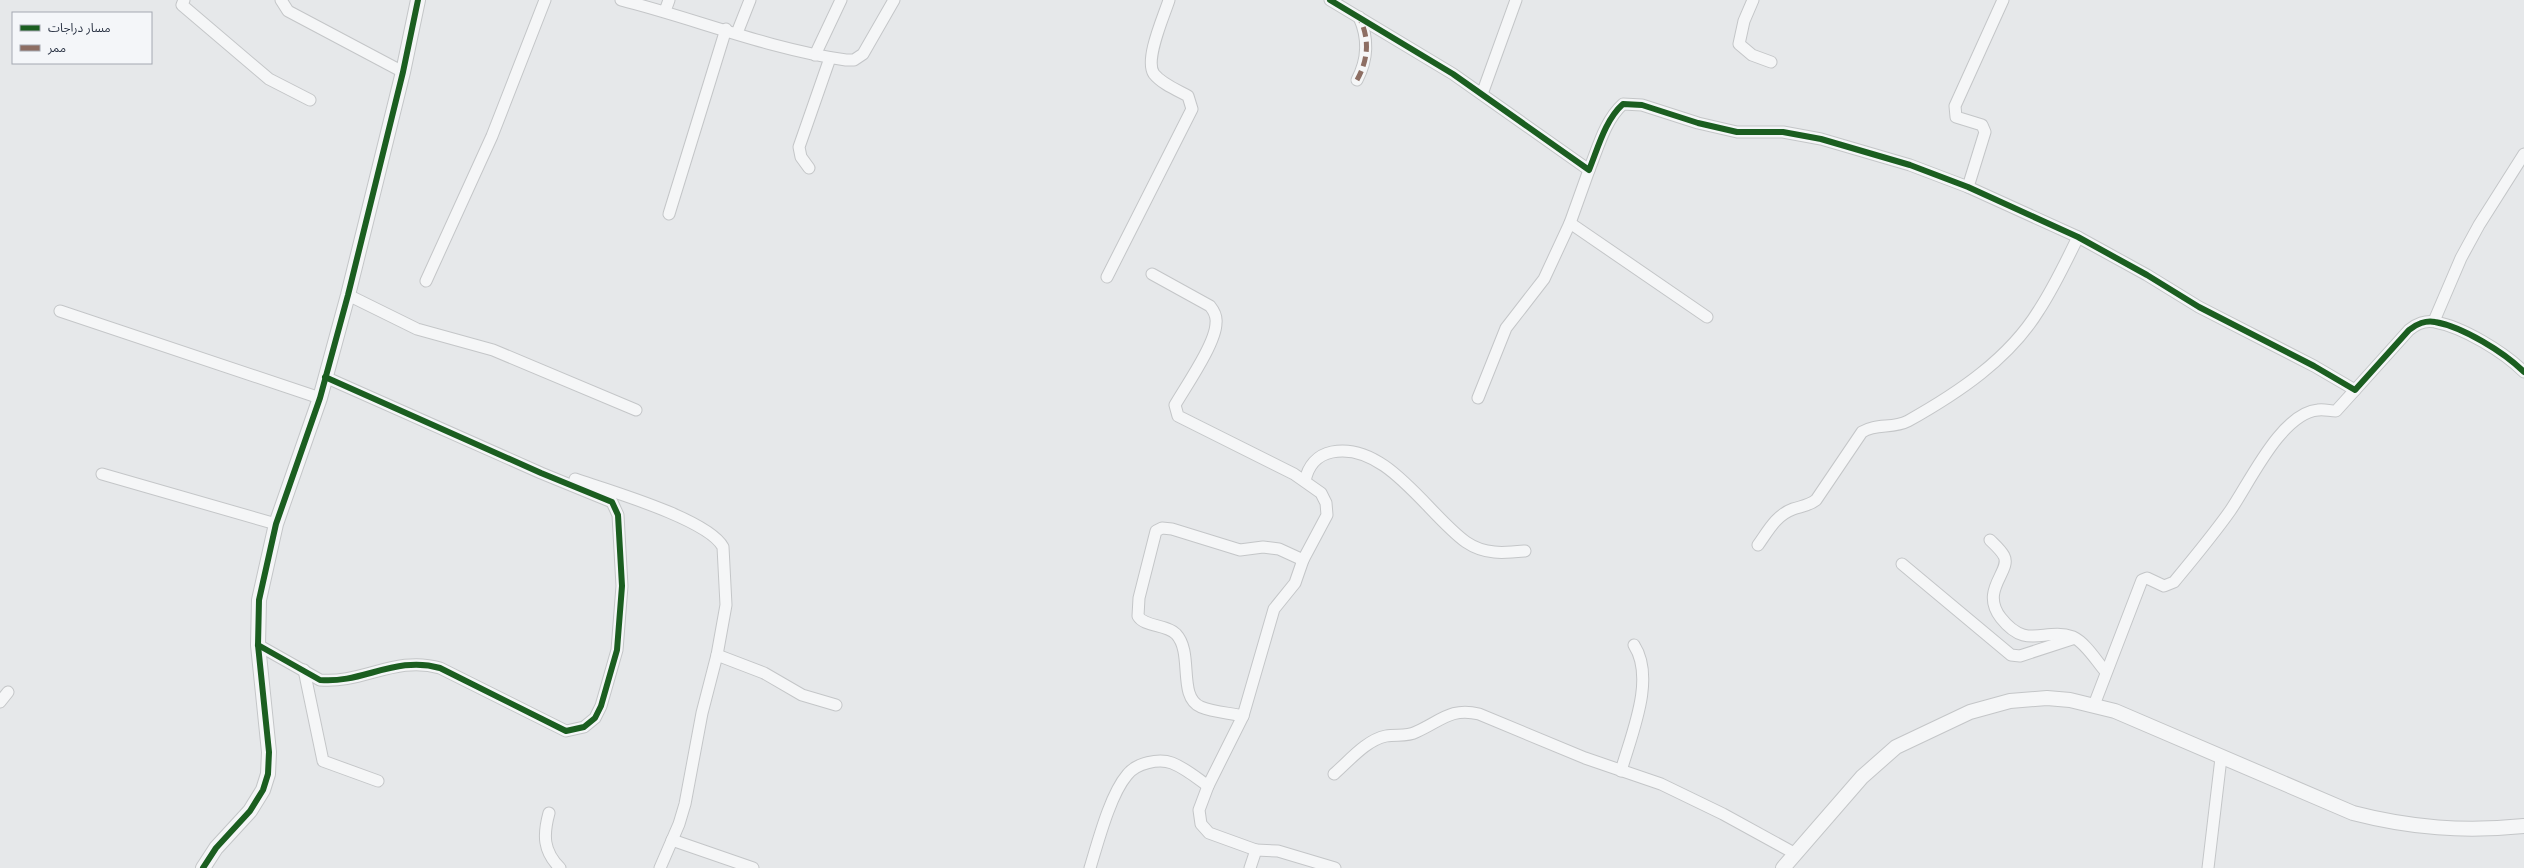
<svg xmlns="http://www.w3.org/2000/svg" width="2524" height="868" font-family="'Nunito Sans','Noto Sans Arabic',sans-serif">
<rect width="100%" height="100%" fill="#e6e8ea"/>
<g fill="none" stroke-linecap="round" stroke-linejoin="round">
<g stroke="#c4c6c8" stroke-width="13">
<g id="minor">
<path d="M184 0 182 5 269 79 310 100"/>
<path d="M281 0 288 11 403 72"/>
<path d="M621 0C696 19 769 49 846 60H854L863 54 894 0"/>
<path d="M1330 0 1453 74 1589 170C1598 148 1605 120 1623 104L1642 105 1698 123 1737 132H1783L1821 139 1910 165 1968 187 2078 237 2147 275 2199 307 2314 366 2355 390 2409 330C2416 324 2426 320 2435 322 2463 327 2504 352 2524 372"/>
<path d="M1753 0 1744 21 1739 44 1752 55 1771 62"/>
<path d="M665 11 669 0"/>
<path d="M737 33 750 0"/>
<path d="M815 55 841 0"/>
<path d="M1357 80C1368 59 1369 39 1359 17"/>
<path d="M1482 94 1516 0"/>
<path d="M809 168 801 157 799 147 830 58"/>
<path d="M1968 187 1985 132 1982 125 1956 117 1955 106 2003 0"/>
<path d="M669 214 726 29"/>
<path d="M1570 223 1707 317"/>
<path d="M1152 274 1210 306C1214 311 1217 316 1216 323 1216 343 1186 386 1175 405L1178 416 1294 474 1321 493 1326 503 1327 515 1303 560 1295 583 1274 609 1243 716 1208 786 1199 810 1201 824 1209 833 1256 850"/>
<path d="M1107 277 1192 109 1188 96C1177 90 1162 84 1154 74 1144 60 1164 16 1169 0"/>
<path d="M426 281 492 136 545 0"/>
<path d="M348 295 417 329 493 350 636 410"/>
<path d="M60 311 320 398"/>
<path d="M2434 321 2461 258 2479 225 2524 154"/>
<path d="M1478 398 1506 328 1544 279 1570 223 1589 170"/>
<path d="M102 474 276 524"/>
<path d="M575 479C607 490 708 519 723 547L726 605 717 655 702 713 685 804 679 824 660 868"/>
<path d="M1305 481C1308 466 1317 455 1332 452 1386 441 1428 515 1466 542 1485 555 1504 553 1525 551"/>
<path d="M1990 540C1994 544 2001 550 2004 556 2012 571 1979 590 2001 618 2027 651 2044 627 2073 637 2086 643 2097 662 2106 672"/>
<path d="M1758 545C1768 531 1776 515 1793 509 1802 506 1808 506 1816 500L1862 432C1876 423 1893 429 1908 421 1958 393 2009 359 2039 310 2054 287 2066 262 2078 237"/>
<path d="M1902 564 2011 655 2020 656 2072 639"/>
<path d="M258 645 320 680C362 684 396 655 440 668L566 731 584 727 595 718 601 706 617 650 622 586 618 515 612 502 541 473 325 377"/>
<path d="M717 655 764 673 802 695 836 705"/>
<path d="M304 670 323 761 378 781"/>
<path d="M0 702 8 692"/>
<path d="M2094 705 2142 580 2147 578 2164 586 2174 582C2193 559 2213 535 2230 511 2249 484 2281 413 2318 410 2324 409 2330 411 2336 411L2355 390"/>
<path d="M1243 716C1230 713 1213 712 1201 707 1177 697 1194 653 1176 634 1166 624 1144 627 1138 616L1139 598 1156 531 1162 528 1172 529 1240 550 1263 547 1279 549 1303 560"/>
<path d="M1621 771C1631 735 1656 679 1634 645"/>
<path d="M1334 774C1349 761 1366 740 1386 736 1396 734 1407 737 1416 732 1441 721 1451 707 1479 714L1585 758 1661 784 1723 814 1794 853"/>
<path d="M549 813C543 835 543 851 560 868"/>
<path d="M672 840 753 868"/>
<path d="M1090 868C1098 842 1110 795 1127 775 1136 763 1159 758 1172 763 1185 768 1197 778 1208 786"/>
<path d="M1250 868 1256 850 1278 851 1335 868"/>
<path d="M2208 868 2221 758"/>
</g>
</g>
<g stroke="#c4c6c8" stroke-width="16">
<g id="tertiary">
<path d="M203 868 216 848 250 811 263 790 268 774 269 752 258 645 259 600 276 524 320 398 348 295 403 72 418 0"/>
<path d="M1783 868 1862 777 1896 747 1970 712 2010 701 2047 698 2070 700 2115 711 2353 813C2411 828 2464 832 2524 826"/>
</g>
</g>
<use href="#minor" stroke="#f5f6f7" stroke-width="11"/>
<use href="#tertiary" stroke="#f5f6f7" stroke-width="14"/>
<path stroke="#8d6e63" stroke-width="5" stroke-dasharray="10 5" stroke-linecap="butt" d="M1357 80C1368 60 1370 40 1360 19"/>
<g stroke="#f4f6f9" stroke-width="8">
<g id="cycleway">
<path d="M1330 0 1453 74 1589 170C1598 148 1605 120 1623 104L1642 105 1698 123 1737 132H1783L1821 139 1910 165 1968 187 2078 237 2147 275 2199 307 2314 366 2355 390 2409 330C2416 324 2426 320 2435 322 2463 327 2504 352 2524 372"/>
<path d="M258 645 320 680C362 684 396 655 440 668L566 731 584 727 595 718 601 706 617 650 622 586 618 515 612 502 541 473 325 377"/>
<path d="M203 868 216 848 250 811 263 790 268 774 269 752 258 645 259 600 276 524 320 398 348 295 403 72 418 0"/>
</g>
</g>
<use href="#cycleway" stroke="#1b5e20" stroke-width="6"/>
</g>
<rect x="12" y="12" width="140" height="52" fill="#f4f6f9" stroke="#a4a8b1"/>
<rect x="20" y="25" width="20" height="6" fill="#1b5e20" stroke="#a4a8b1"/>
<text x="48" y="32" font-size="12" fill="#2b3445">مسار دراجات</text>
<rect x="20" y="45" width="20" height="6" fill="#8d6e63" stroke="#a4a8b1"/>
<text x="48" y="52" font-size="12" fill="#2b3445">ممر</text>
</svg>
